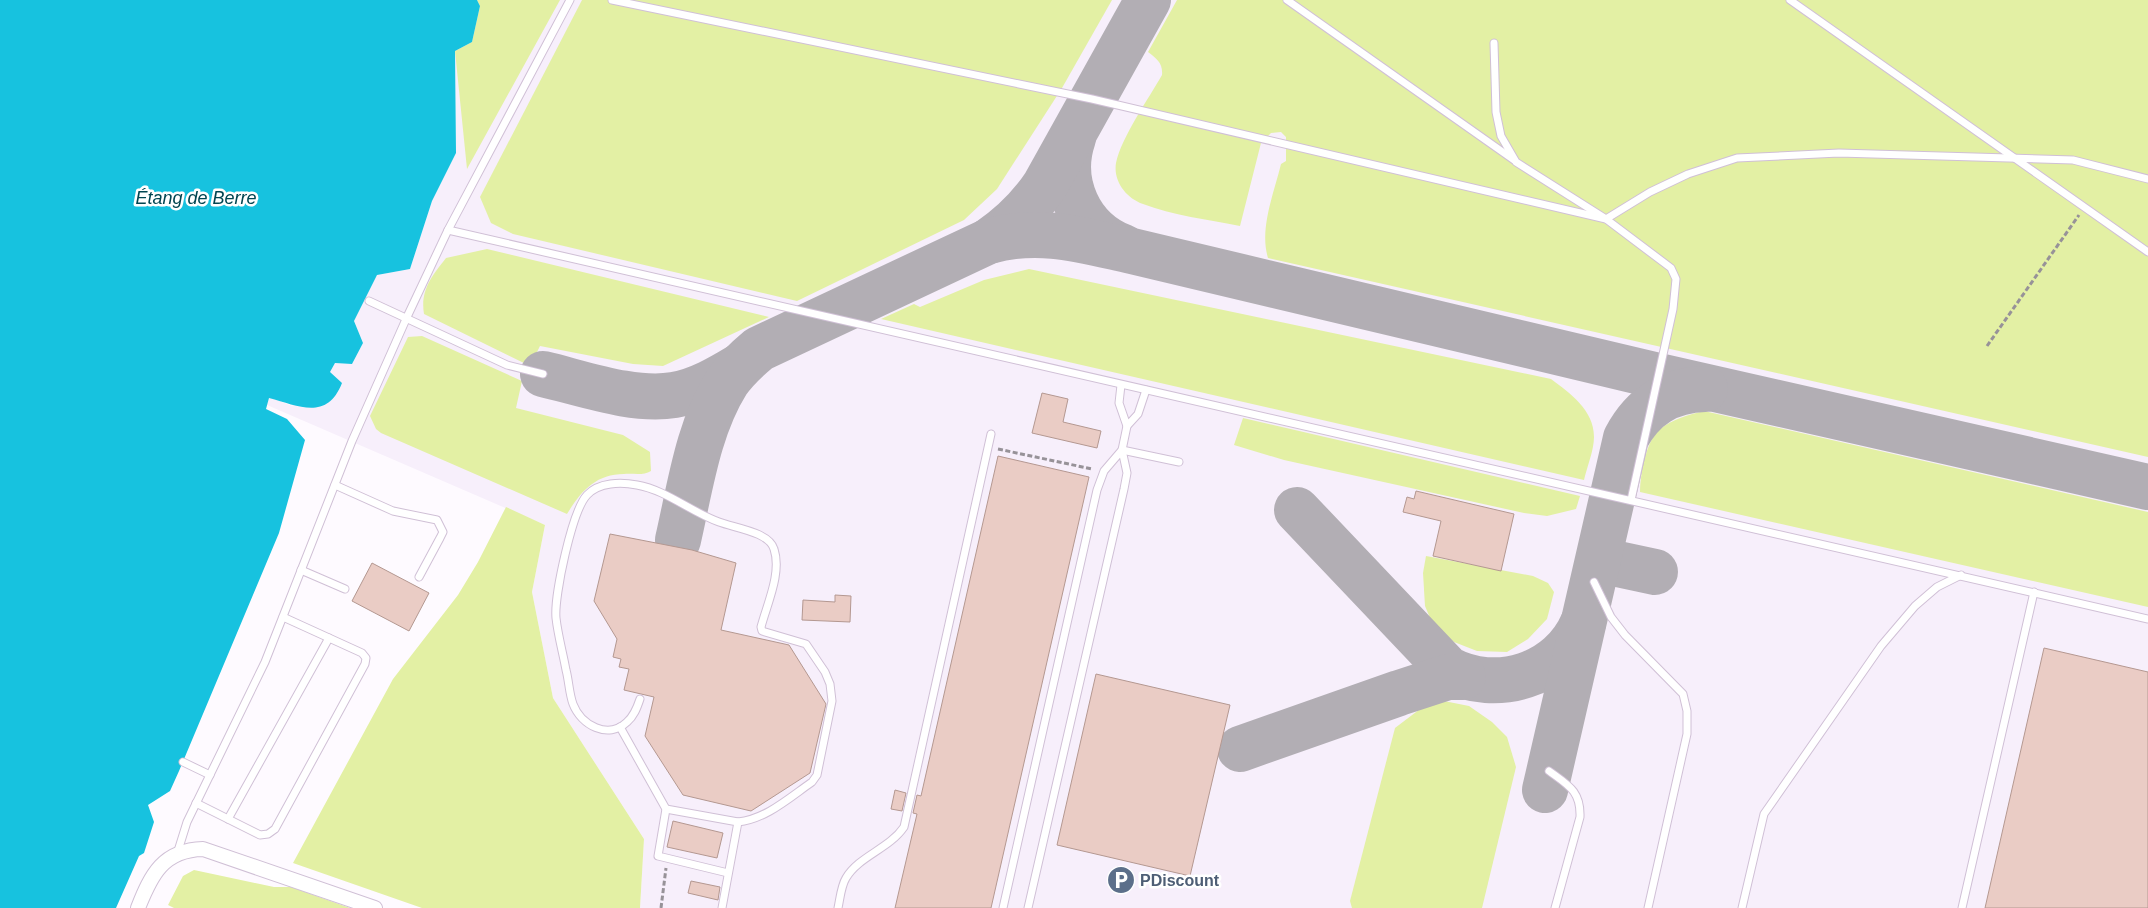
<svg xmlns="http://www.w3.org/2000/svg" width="2148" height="908" font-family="Helvetica,sans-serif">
<rect width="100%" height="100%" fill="#fefaff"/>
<path fill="#f7effb" d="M477 0H2148V908H640L644 839 553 698 532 592 545 525 267 405 269 397 292 406 330 372 335 363 352 364 363 343 354 321 377 275 410 269 432 201 456 153 455 51 480 6Z"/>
<g fill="#e3f0a4">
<path d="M477 0H560L467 169 455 51 472 42 480 6Z"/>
<path d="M582 0H1112L1062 88 997 189 964 220 797 301 513 234 491 223 480 197Z"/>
<path d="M1177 0H2148V457L1268 258C1259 229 1274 193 1281 164L1286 161V137L1281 132 1271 133 1261 143 1240 226C1210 220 1171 215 1143 204 1126 198 1113 181 1116 163 1121 138 1149 98 1162 75 1163 63 1157 59 1148 52Z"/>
<path d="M487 249 769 317 663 366 633 364 540 346 530 366 424 314C420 290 432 276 446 258Z"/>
<path d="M1029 269 1551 379C1570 393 1594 410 1594 437 1594 450 1587 467 1584 480L881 319 914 304 920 307 984 280Z"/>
<path d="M422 336 522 381 516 408 623 435 650 452 651 471C643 476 633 473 624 474 596 474 581 491 567 514L381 433 376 429 370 416 408 337Z"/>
<path d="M1704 411 2148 512V607L1640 492C1640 475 1646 440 1660 429 1673 419 1688 415 1704 411Z"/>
<path d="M1243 418 1580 496 1576 509 1547 516 1524 513 1284 460 1234 445Z"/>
<path d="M506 507 545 525 532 592 553 698 644 839 640 908H422L293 863 393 679 458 595 478 562Z"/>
<path d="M1426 556 1533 576 1548 583 1554 592 1547 619 1528 639 1507 652 1477 651 1454 642 1433 625 1425 606 1423 573Z"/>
<path d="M1444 701 1469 706 1492 722 1507 737 1516 767 1482 908H1352L1350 901 1395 728 1420 709Z"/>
<path d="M194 870 274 887H291L350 908H174L168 905 183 876Z"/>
</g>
<path fill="#17c2df" d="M0 0H477L480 6 472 42 455 51 456 153 432 201 410 269 377 275 354 321 363 343 352 364 335 363 330 372 342 383C327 421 299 406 269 398L266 409 287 419 305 440 279 533 179 771 170 791 148 805 154 822 144 853 139 856 116 908H0Z"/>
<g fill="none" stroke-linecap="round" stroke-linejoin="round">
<g stroke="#b2aeb4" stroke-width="46">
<path d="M1073 138C1058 182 1079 230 1123 247"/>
<path d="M989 241C1012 225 1029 209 1045 185L1148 0"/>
<path d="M543 374C582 383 634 402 674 395 698 391 720 378 740 366"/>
<path d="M1297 510 1448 669C1496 695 1561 675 1583 623"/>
<path d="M678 540C690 488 698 428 727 382 736 369 747 359 759 349L989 241C1040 227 1082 240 1132 251L1658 376 2148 487"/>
<path d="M1599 560 1655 572"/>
<path d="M1240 749 1399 693 1448 677H1463"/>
<path d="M1545 790 1626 438C1643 406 1669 390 1705 389"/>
</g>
</g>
<g fill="#eaccc5" stroke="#b49891">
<path d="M1042 393 1068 399 1063 422 1101 431 1097 448 1032 433Z"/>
<path d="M998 456 1089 477 991 908H895L917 814 913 813 917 795 921 796Z"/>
<path d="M1416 491 1514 514 1501 571 1433 556 1441 521 1403 512 1407 497 1414 499Z"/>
<path d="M610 534 692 550 736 563 721 630 789 645 826 704 810 773 751 811 683 795 645 736 654 697 624 690 629 669 619 667 621 659 613 657 617 639 594 601Z"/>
<path d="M372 563 429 593 409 631 352 601Z"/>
<path d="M835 595 851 596 850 622 802 620 803 600 835 602Z"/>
<path d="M2044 648 2148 672V908H1985Z"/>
<path d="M1096 674 1230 705 1190 876 1057 845Z"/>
<path d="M895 790 906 793 902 811 891 809Z"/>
<path d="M673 821 723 833 717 858 667 847Z"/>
<path d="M691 881 720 887 718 900 688 893Z"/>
</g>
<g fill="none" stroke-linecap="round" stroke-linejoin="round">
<g stroke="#d0c0d6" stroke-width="9">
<g id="service">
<path d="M612 0 1092 99 1606 219 1671 268 1676 279 1673 309 1631 500"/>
<path d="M1287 0 1514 160"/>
<path d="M1790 0 2148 252"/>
<path d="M1494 43 1496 112 1501 136 1516 162 1606 219 1650 192 1688 174 1737 158 1839 153 2073 160 2148 179"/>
<path d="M448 230 2148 619"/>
<path d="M369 301 507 365 543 374"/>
<path d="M1121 385 1119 403 1127 426 1138 414 1146 390"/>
<path d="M1127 426 1122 450 1179 462"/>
<path d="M335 485 393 511 437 520 443 532 440 538 419 577"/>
<path d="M301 570 345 589"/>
<path d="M1594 582 1611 617 1625 635 1683 694 1687 711V734L1648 908"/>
<path d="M640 699C637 708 634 716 627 722 608 740 581 725 573 704 569 693 569 681 566 670 563 653 558 636 556 618 554 596 572 511 587 495 599 482 621 482 637 485 666 490 691 512 719 522 735 528 769 532 774 549 782 573 767 604 761 627L762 631 806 644 825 672 830 684 832 701 817 775 812 782C789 798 766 819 738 822L666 809"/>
<path d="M620 727 666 809 658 856 728 873"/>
<path d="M183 762 210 775"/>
<path d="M1549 771C1568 785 1581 791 1580 817L1555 908"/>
<path d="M196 803 260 835 268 834 275 829 365 664 366 658 362 653 283 617"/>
<path d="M228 819 329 638"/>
<path d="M177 854 187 822 265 662 352 441 407 317 448 230 570 0"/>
<path d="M722 908 738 822"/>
<path d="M838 908C840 899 841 886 846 878 859 856 889 849 904 827L991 434"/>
<path d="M1003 908 1097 490 1104 471 1122 450 1127 473 1124 489 1028 908"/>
<path d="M1742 908 1764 814 1881 646 1915 606 1937 587 1961 575"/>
<path d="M1962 908 2034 592"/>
</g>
</g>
<g stroke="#d0c0d6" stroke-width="16">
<path id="minor" d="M138 908C151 875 163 850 203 849L375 908"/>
</g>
<g stroke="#979298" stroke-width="3" stroke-dasharray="5 2.5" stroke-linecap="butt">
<path d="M1987 346 2079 215"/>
<path d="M998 449 1092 469"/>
<path d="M661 908 666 868"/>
</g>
<use href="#service" stroke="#fff" stroke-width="7"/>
<use href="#minor" stroke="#fff" stroke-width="14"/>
</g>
<defs>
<g id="parking-disc" transform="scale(1.4375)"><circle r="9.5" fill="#5c6f8a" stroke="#fff"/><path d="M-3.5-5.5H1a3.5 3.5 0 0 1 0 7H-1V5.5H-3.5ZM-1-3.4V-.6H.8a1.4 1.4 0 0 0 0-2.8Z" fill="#fff"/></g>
</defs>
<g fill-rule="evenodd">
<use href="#parking-disc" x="1121" y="880"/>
</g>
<g text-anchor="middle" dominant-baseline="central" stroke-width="5" stroke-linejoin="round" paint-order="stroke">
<g font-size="16" font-weight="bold" fill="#4e5e75" stroke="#fff" text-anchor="start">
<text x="1140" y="880">PDiscount</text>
</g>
<g font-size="18" font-style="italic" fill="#004551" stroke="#fff">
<text x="196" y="198">Étang de Berre</text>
</g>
</g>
</svg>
